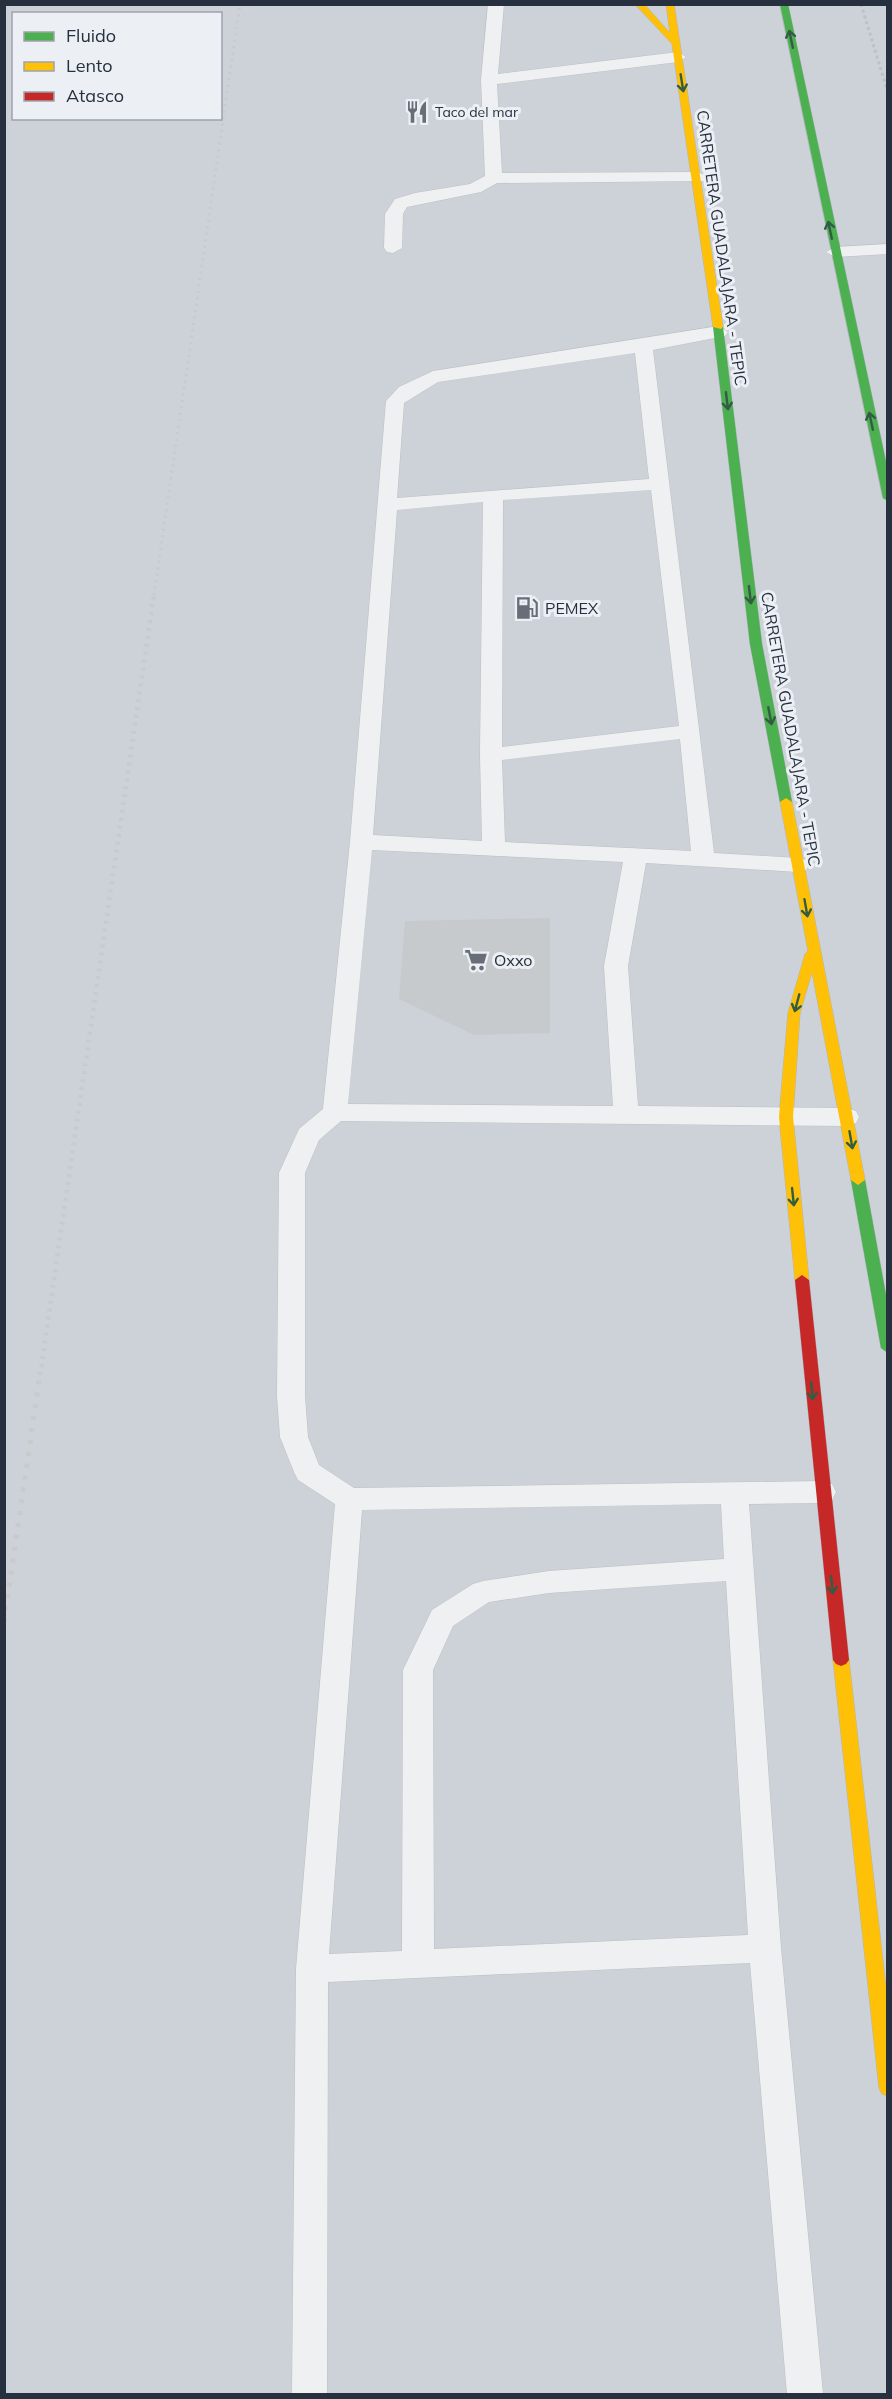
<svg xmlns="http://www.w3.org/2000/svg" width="892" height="2399" font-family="Mulish,sans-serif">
<rect width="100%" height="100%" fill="#dfe2e5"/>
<path fill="#cdd2d8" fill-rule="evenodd" d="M5 5H887V2394H5ZM14 14H220V118H14Z"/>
<path fill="#c7cacd" d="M550 918V1033L474 1035 399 999 405 921Z"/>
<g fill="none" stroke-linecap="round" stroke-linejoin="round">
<g stroke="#bdc0c3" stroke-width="1">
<g id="lane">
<path d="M488 4H504L498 74 678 52 686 57 678 62 497 84 502 173 698 172 707 177 704 181 497 183 481 192 407 207 403 214 402 248 393 253 387 252 384 248 385 214 395 199 415 193 470 184 485 176 481 80Z"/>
<path d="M888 244V254L835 257 826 252 835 247Z"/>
<path d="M719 326 728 332 725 336 653 350 714 853 798 858 806 860 809 865 806 870 798 872 646 863 628 966 638 1106 847 1108 856 1111 859 1117 856 1123 847 1126 341 1121 319 1140 305 1173V1396L308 1437 319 1465 354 1488 822 1481 832 1484 836 1492 832 1500 822 1503 749 1504 781 1948 823 2394H787L750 1963 328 1982 327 2394H292L296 1969 335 1504 298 1480 294 1472 280 1437 277 1396 279 1173 299 1129 323 1109 350 842 386 401 399 387 433 371ZM635 353 649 479 397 498 404 403 438 382ZM651 490 679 726 502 747 503 500ZM483 502 480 755 482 841 373 835 397 510ZM680 739 691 851 505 842 502 760ZM372 850 623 862 604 966 613 1106 348 1104ZM721 1504 724 1559 549 1571 483 1581 473 1584 432 1610 403 1670 402 1951 329 1954 362 1510ZM726 1581 748 1935 434 1949 433 1670 453 1626 489 1602 549 1593Z"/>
</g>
</g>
<g stroke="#b1b5ba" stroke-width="1">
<g id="fast">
<path d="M780 4H788L888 471V501L883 498Z"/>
<path d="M718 324 723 327 762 644 792 802 786 806 780 802 750 644 713 327Z"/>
<path d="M858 1175 865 1180 888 1306V1353L881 1348 851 1180Z"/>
</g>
</g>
<g stroke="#b1b5ba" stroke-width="1">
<g id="slow">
<path d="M635 4H644L670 33 666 4H674L723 327 721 329 713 327 672 44Z"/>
<path d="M786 798 792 802 865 1180 858 1185 851 1180 812 972 800 1013 793 1117 809 1280 802 1285 795 1280 779 1117 788 1013 805 954 808 951 780 802Z"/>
<path d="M841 1654 846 1656 849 1660 888 2006V2096L882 2094 879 2088 833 1660 836 1656Z"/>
</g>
</g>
<g stroke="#b1b5ba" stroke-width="1">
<path id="jam" d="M802 1275 809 1280 849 1660 846 1664 841 1666 836 1664 833 1660 795 1280Z"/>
</g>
<path stroke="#bec1c5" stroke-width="3" stroke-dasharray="3 3" stroke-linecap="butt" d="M861 4 888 93"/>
<use href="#lane" fill="#eff0f1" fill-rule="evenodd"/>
<use href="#fast" fill="#4caf50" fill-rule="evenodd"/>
<use href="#slow" fill="#ffc107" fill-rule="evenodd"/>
<use href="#jam" fill="#c62828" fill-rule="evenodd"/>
<path stroke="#c8cacc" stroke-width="3" stroke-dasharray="2 4.5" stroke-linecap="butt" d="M154 595 240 4"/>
<path stroke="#c8cacc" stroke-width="4.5" stroke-dasharray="3 5" stroke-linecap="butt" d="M40 1375 154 594"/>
<path stroke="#c8cacc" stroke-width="5" stroke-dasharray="4 8" stroke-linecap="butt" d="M4 1622 40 1374"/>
</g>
<defs><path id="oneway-shaft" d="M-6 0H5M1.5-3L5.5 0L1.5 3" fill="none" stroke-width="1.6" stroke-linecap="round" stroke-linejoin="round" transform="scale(1.5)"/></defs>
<g stroke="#335c44">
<use href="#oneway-shaft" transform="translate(791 39) rotate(-102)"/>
<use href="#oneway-shaft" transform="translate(682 83) rotate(81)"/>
<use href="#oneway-shaft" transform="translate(830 230) rotate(-102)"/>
<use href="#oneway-shaft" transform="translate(727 401) rotate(83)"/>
<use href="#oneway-shaft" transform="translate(871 421) rotate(-102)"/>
<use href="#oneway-shaft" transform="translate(750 595) rotate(83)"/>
<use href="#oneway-shaft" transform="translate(770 716) rotate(79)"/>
<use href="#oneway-shaft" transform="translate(806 908) rotate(80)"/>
<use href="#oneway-shaft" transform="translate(797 1003) rotate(105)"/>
<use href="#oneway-shaft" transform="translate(851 1140) rotate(80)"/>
<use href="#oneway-shaft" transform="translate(793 1197) rotate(84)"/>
<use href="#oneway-shaft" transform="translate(812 1391) rotate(84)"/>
<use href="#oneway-shaft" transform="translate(832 1585) rotate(84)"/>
</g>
<defs>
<g id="restaurant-bare" transform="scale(1.8)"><path d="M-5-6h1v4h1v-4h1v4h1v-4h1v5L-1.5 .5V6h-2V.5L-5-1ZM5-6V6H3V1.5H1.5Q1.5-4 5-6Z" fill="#676e78" stroke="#ecf0f5" stroke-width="2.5" paint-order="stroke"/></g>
<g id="fuel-bare" transform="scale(1.8)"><path d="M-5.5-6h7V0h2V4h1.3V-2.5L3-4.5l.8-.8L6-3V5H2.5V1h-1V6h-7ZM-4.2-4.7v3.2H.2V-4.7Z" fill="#676e78" stroke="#ecf0f5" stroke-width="2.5" paint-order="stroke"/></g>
<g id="supermarket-bare" transform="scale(1.8)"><path d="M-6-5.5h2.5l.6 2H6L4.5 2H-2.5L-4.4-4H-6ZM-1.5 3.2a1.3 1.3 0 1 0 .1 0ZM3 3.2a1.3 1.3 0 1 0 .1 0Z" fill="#676e78" stroke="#ecf0f5" stroke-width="2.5" paint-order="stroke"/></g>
</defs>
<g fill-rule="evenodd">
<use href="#restaurant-bare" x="417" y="112"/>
<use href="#fuel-bare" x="527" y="608"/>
<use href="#supermarket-bare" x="476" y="960"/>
</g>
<g text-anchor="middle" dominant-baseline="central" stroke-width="6" stroke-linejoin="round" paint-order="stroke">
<g font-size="14" fill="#26303e" stroke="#ecf0f5" text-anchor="start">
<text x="435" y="112">Taco del mar</text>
</g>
<g font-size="16" fill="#26303e" stroke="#ecf0f5">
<text transform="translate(722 248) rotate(82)">CARRETERA GUADALAJARA - TEPIC</text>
<text transform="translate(791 729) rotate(80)">CARRETERA GUADALAJARA - TEPIC</text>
</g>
<g font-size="16" fill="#26303e" stroke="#ecf0f5" text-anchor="start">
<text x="545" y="608">PEMEX</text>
<text x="494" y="960">Oxxo</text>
</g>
</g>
<rect width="892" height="2399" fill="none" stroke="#26303e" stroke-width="12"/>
<rect x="12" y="12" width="210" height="108" fill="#ecf0f5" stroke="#9da3ac" stroke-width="1.5"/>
<rect x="24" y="32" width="30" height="9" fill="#4caf50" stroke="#9da3ac" stroke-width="1.5"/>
<text x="66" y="42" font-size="18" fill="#26303e">Fluido</text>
<rect x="24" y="62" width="30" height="9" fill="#ffc107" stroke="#9da3ac" stroke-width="1.5"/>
<text x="66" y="72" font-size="18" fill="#26303e">Lento</text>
<rect x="24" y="92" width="30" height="9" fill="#c62828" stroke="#9da3ac" stroke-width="1.5"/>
<text x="66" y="102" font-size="18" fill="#26303e">Atasco</text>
</svg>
